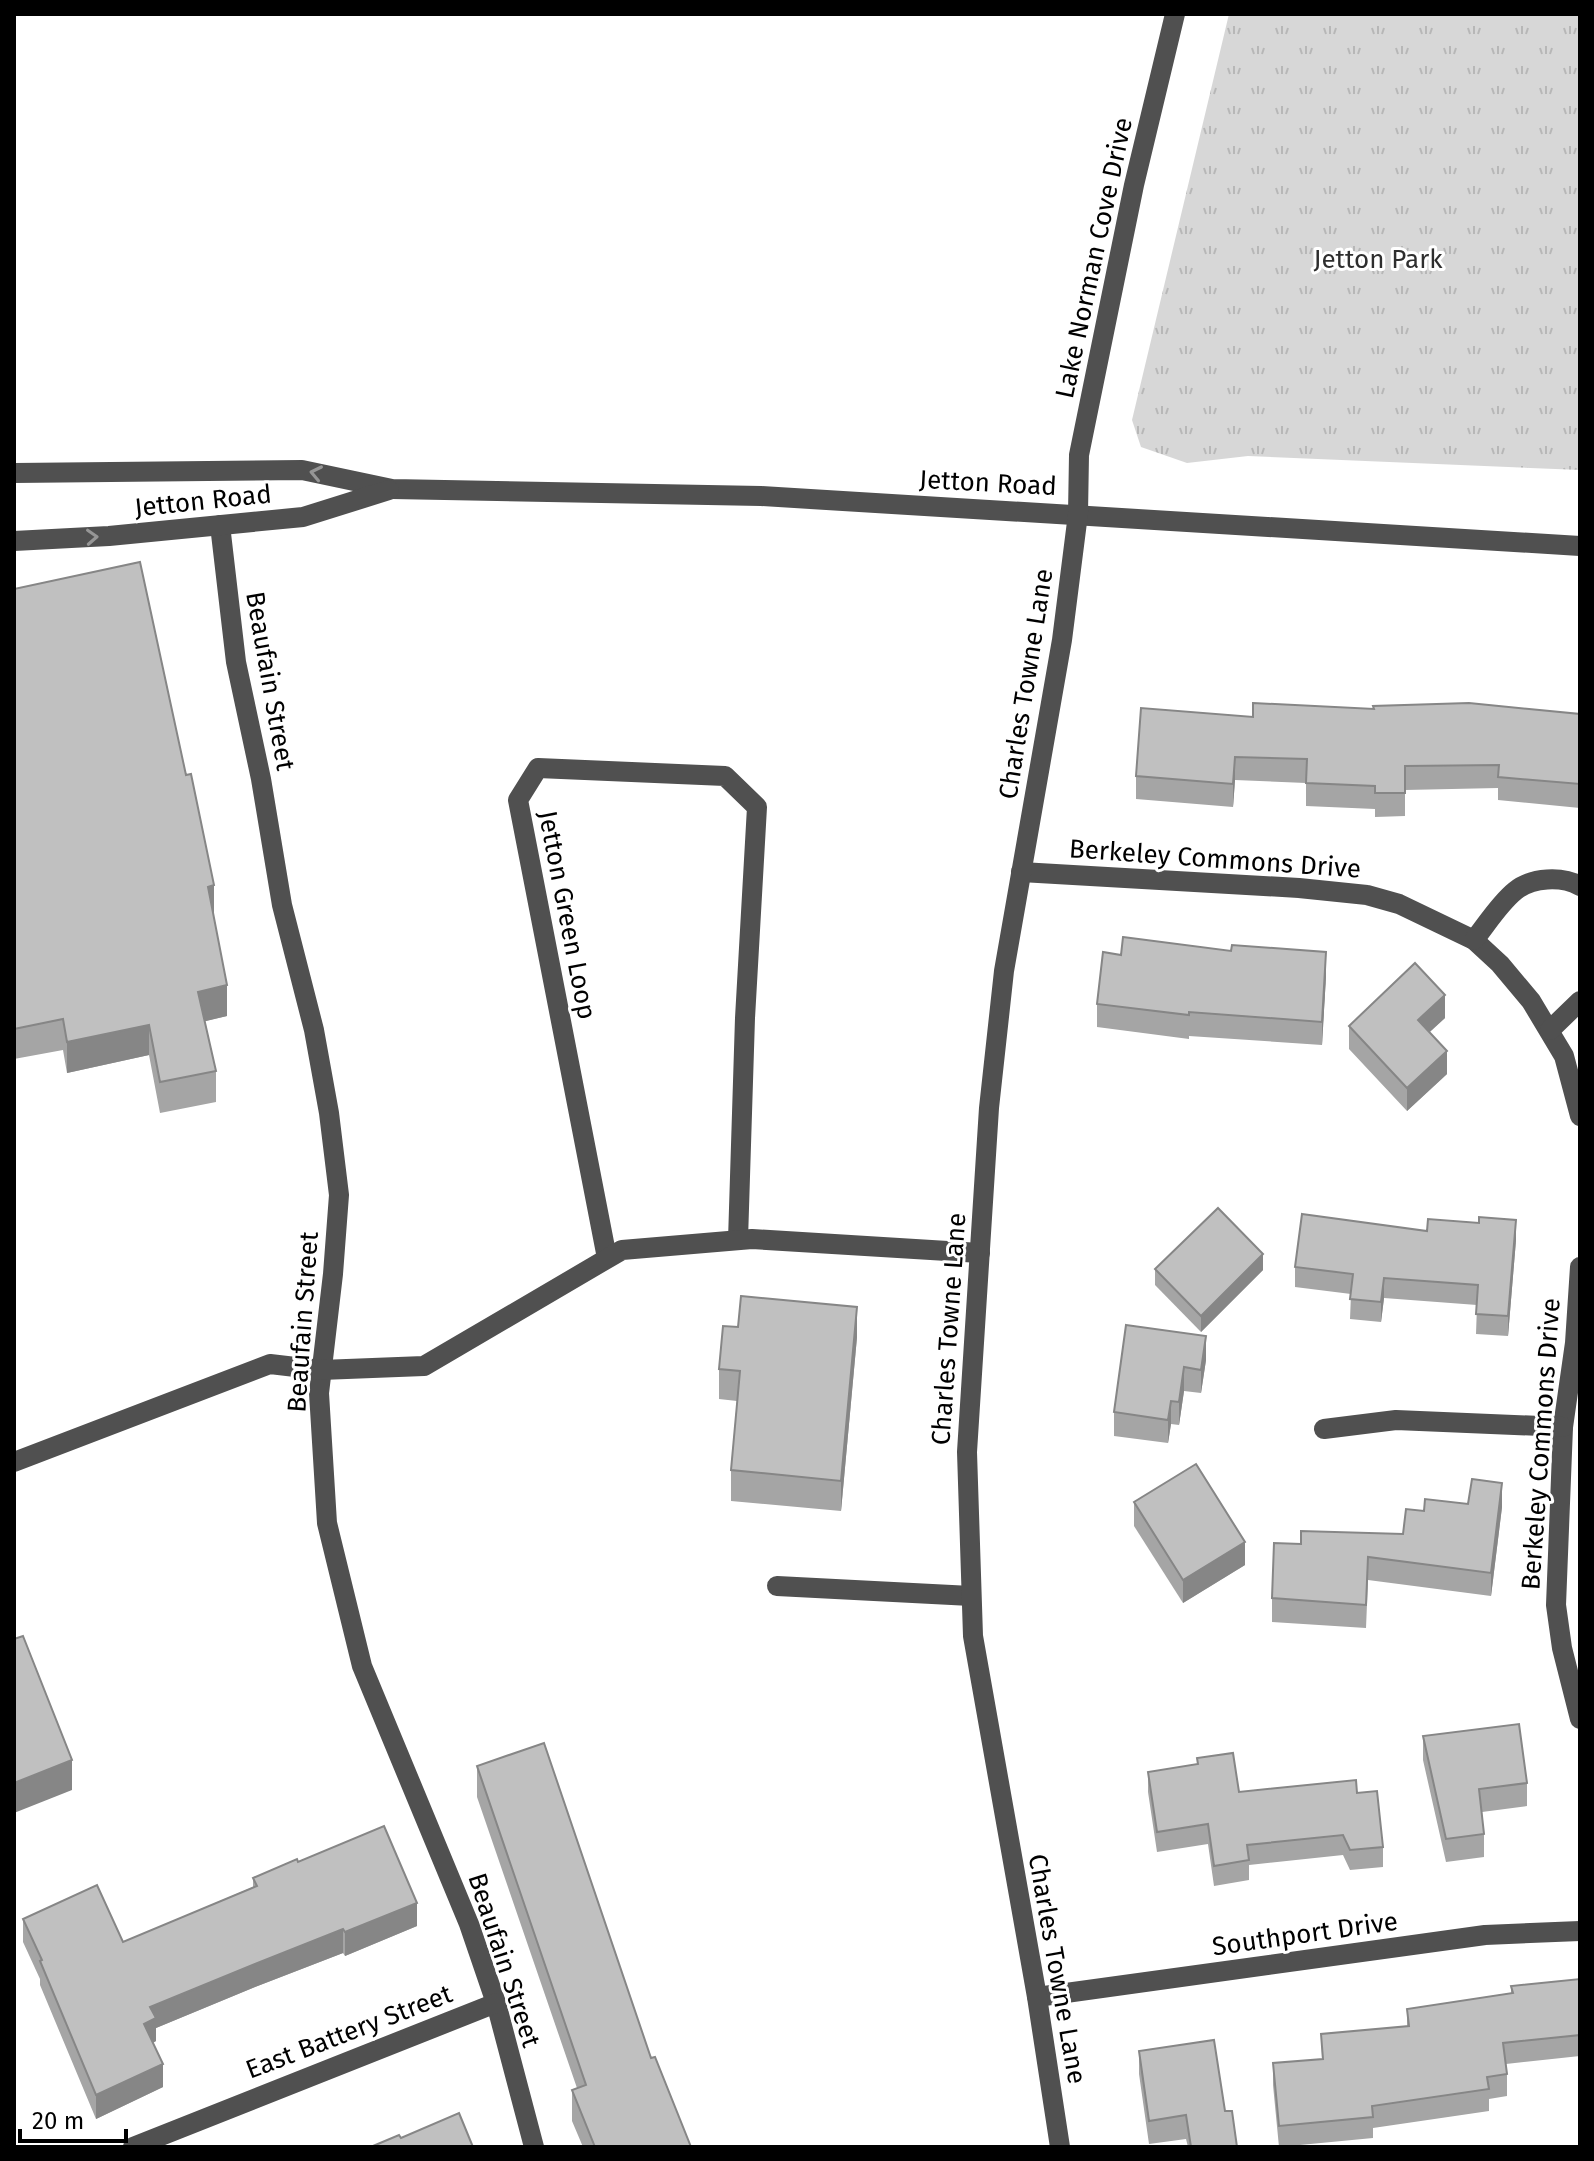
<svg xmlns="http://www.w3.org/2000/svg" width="1594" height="2161" font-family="'Fira Sans',sans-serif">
<defs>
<pattern id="park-tufts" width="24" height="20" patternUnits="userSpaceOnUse" patternTransform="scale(2)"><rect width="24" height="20" fill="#d7d7d7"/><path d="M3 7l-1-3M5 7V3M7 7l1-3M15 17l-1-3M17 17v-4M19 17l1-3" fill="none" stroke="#b7b7b7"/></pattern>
</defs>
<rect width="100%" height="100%" fill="#fff"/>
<path fill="url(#park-tufts)" d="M1229 14H1580V470L1248 456 1187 463 1141 447 1132 420Z"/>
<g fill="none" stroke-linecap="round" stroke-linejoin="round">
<g stroke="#505050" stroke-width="20">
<path d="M14 473 302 470 392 489 761 496 1580 546"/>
<path d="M220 525 236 662 261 779 282 905 314 1030 329 1113 339 1195 333 1274 319 1393 327 1523 362 1666 469 1924 496 2003 534 2147"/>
<path d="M14 541 109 536 303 517 389 490"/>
<path d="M1021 872 1299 888 1367 895 1399 904 1474 940 1500 964 1531 1001 1564 1056 1580 1116"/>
<path d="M1474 940C1487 924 1499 904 1515 891 1532 877 1562 876 1580 886"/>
<path d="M1550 1030 1580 1001"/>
<path d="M607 1258 518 800 538 768 725 776 757 807 745 1018 738 1240"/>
<path d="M1580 1267 1575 1343 1563 1427 1556 1605 1562 1648 1580 1719"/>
<path d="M1324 1429 1396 1420 1563 1427"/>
<path d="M14 1462 270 1364 321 1370 424 1366 622 1250 752 1239 980 1253"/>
<path d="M777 1586 971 1596"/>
<path d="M1037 1997 1485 1935 1580 1931"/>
<path d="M133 2147 496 2003"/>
<path d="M1060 2147 1037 1997 973 1636 967 1452 989 1108 1004 971 1062 640 1078 514 1079 455 1134 185 1175 14"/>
</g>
</g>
<g fill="#a5a5a5">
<path d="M14 589 214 916H213L227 1016 205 1021 216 1071V1102L160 1113 149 1055 67 1073 63 1050 14 1059Z"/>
<path d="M1374 709 1580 714V808L1498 800V788L1405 790V816L1375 817V809L1306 806V783L1235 780 1233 807 1136 799V776L1253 717Z"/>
<path d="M1326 976 1322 1045 1189 1036V1039L1097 1027V1004Z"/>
<path d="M1445 1018 1429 1032 1447 1074 1407 1111 1349 1049V1026Z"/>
<path d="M1427 1231 1516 1240 1508 1336 1476 1334 1477 1305 1384 1298 1381 1322 1350 1319 1351 1294 1295 1287V1267Z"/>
<path d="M1155 1269 1263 1270 1201 1332 1155 1285Z"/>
<path d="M1126 1325 1206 1360 1201 1393 1184 1391 1179 1425 1171 1424 1168 1443 1114 1436V1412Z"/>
<path d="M857 1337 841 1511 731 1501V1470L737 1401 719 1399V1369Z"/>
<path d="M1134 1502 1245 1565 1183 1603 1134 1526Z"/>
<path d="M1468 1504 1502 1507 1491 1596 1368 1580 1366 1628 1272 1622V1598L1403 1534 1424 1511Z"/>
<path d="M1423 1736 1527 1783V1806L1482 1812 1484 1834V1857L1446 1862 1423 1760Z"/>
<path d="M1197 1758 1239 1792 1357 1793 1383 1847V1867L1350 1870 1343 1855 1249 1865V1880L1214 1886 1208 1844 1157 1852 1148 1792V1772L1197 1764Z"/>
<path d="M477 1766 651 2058 691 2147H583L572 2121V2090L577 2088 477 1797Z"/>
<path d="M298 1862 417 1926 345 1956 343 1953 255 1987 156 2028V2041L153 2043 163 2087 96 2119 40 1985V1979L23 1942V1919L123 1942 253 1887V1878Z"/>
<path d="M1580 1979V2056L1506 2064 1507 2074V2096L1489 2099V2111L1373 2128V2138L1279 2147 1273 2085V2063L1322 2059 1321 2034 1407 2026V2009L1511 1993V1986Z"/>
<path d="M1139 2051 1225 2111 1237 2147H1188L1186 2139 1149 2144 1139 2074Z"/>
</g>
<g fill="#868686">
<path d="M1235 757V780L1233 807V784Z"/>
<path d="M214 885V916L208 918V887Z"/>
<path d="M1326 952V976L1322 1045V1022Z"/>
<path d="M227 985V1016L198 1023V992Z"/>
<path d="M1445 995V1018L1418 1043V1020Z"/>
<path d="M149 1025V1055L67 1073V1042Z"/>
<path d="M1447 1051V1074L1407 1111V1088Z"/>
<path d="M1516 1220V1240L1508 1336V1316Z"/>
<path d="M1263 1254V1270L1201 1332V1316Z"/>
<path d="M1384 1278V1298L1381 1322V1302Z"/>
<path d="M857 1307V1337L841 1511V1481Z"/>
<path d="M1206 1336V1360L1201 1393V1370Z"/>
<path d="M1184 1367V1391L1179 1425V1402Z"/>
<path d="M1171 1401V1424L1168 1443V1420Z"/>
<path d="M1502 1483V1507L1491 1596V1573Z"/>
<path d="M1245 1542V1565L1183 1603V1580Z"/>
<path d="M72 1760V1790L14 1813V1783Z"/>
<path d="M417 1903V1926L345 1956V1932Z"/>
<path d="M343 1929V1953L255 1987 156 2028V2041L144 2047V2024L150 2007 255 1964Z"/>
<path d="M163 2064V2087L96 2119V2095Z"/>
</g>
<g fill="#c0c0c0" stroke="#868686" stroke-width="2">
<path d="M140 562 186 775 191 774 214 885 208 887 227 985 198 992 216 1071 160 1082 149 1025 67 1042 63 1019 14 1029V589Z"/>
<path d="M1253 703 1374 709 1373 706 1469 703 1580 714V784L1498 777 1499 765 1405 766V793H1375V786L1306 783 1307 759 1235 757 1233 784 1136 776 1141 708 1253 717Z"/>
<path d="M1123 937 1231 951 1232 945 1326 952 1322 1022 1189 1012V1015L1097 1004 1103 952 1121 955Z"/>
<path d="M1415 963 1445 995 1418 1020 1447 1051 1407 1088 1349 1026Z"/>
<path d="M1218 1208 1263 1254 1201 1316 1155 1269Z"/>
<path d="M1302 1214 1427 1231 1428 1219 1479 1223V1217L1516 1220 1508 1316 1476 1314 1478 1285 1384 1278 1381 1302 1350 1299 1353 1274 1295 1267Z"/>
<path d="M741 1296 857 1307 841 1481 731 1470 740 1371 719 1369 723 1326 738 1327Z"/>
<path d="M1126 1325 1206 1336 1201 1370 1184 1367 1179 1402 1171 1401 1168 1420 1114 1412Z"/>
<path d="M1196 1464 1245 1542 1183 1580 1134 1502Z"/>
<path d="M1472 1479 1502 1483 1491 1573 1368 1557 1366 1605 1272 1598 1274 1543 1301 1544V1531L1403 1534 1406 1509 1424 1511 1425 1499 1468 1504Z"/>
<path d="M23 1636 72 1760 14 1783V1639Z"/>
<path d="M1519 1724 1527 1783 1479 1789 1484 1834 1446 1839 1423 1736Z"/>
<path d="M544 1743 651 2058 655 2057 691 2147H595L572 2090 586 2085 477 1766Z"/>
<path d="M1233 1753 1239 1792 1356 1780 1357 1793 1377 1791 1383 1847 1350 1850 1343 1835 1247 1845 1249 1860 1214 1866 1208 1824 1157 1832 1148 1772 1198 1764 1197 1758Z"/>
<path d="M384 1826 417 1903 345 1932 343 1929 255 1964 150 2007 156 2018 144 2024 163 2064 96 2095 40 1961 42 1960 23 1919 97 1885 123 1942 257 1886 253 1878 297 1859 298 1862Z"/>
<path d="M1580 1979V2035L1503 2043 1507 2074 1487 2077 1489 2089 1372 2106 1373 2117 1279 2126 1273 2063 1323 2059 1321 2034 1409 2026 1407 2009 1513 1993 1511 1986Z"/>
<path d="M1214 2040 1225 2111H1232L1237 2147H1191L1186 2115 1149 2121 1139 2051Z"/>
<path d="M459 2113 473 2147 373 2146 399 2135 401 2138Z"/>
</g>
<defs><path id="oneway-chevron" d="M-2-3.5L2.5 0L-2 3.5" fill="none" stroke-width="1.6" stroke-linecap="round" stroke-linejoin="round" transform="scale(2)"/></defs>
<g stroke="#969696">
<use href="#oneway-chevron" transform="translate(316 473) rotate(-168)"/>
<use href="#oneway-chevron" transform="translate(92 537) rotate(-3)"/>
</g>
<g text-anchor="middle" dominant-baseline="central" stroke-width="6" stroke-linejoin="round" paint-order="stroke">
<g font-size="26" fill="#000" stroke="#fff">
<text transform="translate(1094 258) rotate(-78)">Lake Norman Cove Drive</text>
<text transform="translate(988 483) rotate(3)">Jetton Road</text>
<text transform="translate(203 501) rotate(-6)">Jetton Road</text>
<text transform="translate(270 681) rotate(80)">Beaufain Street</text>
<text transform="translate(1026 684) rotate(-81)">Charles Towne Lane</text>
<text transform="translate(1215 859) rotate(4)">Berkeley Commons Drive</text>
<text transform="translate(567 915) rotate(79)">Jetton Green Loop</text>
<text transform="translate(303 1322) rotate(-86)">Beaufain Street</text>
<text transform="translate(949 1329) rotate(-86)">Charles Towne Lane</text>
<text transform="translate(1541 1444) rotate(-86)">Berkeley Commons Drive</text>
<text transform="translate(1305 1934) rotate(-8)">Southport Drive</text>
<text transform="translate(504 1960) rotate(72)">Beaufain Street</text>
<text transform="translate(1057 1969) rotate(80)">Charles Towne Lane</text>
<text transform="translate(349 2032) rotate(-21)">East Battery Street</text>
</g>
<g font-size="26" fill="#2e2e2e" stroke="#fff">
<text x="1378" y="259">Jetton Park</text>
</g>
</g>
<rect width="1594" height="2161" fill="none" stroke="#000000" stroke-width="32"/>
<path d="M20 2129v12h106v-12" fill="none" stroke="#000000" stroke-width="4"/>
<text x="32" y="2129" font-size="24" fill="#000000" stroke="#ffffff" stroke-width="6" paint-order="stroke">20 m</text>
</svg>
